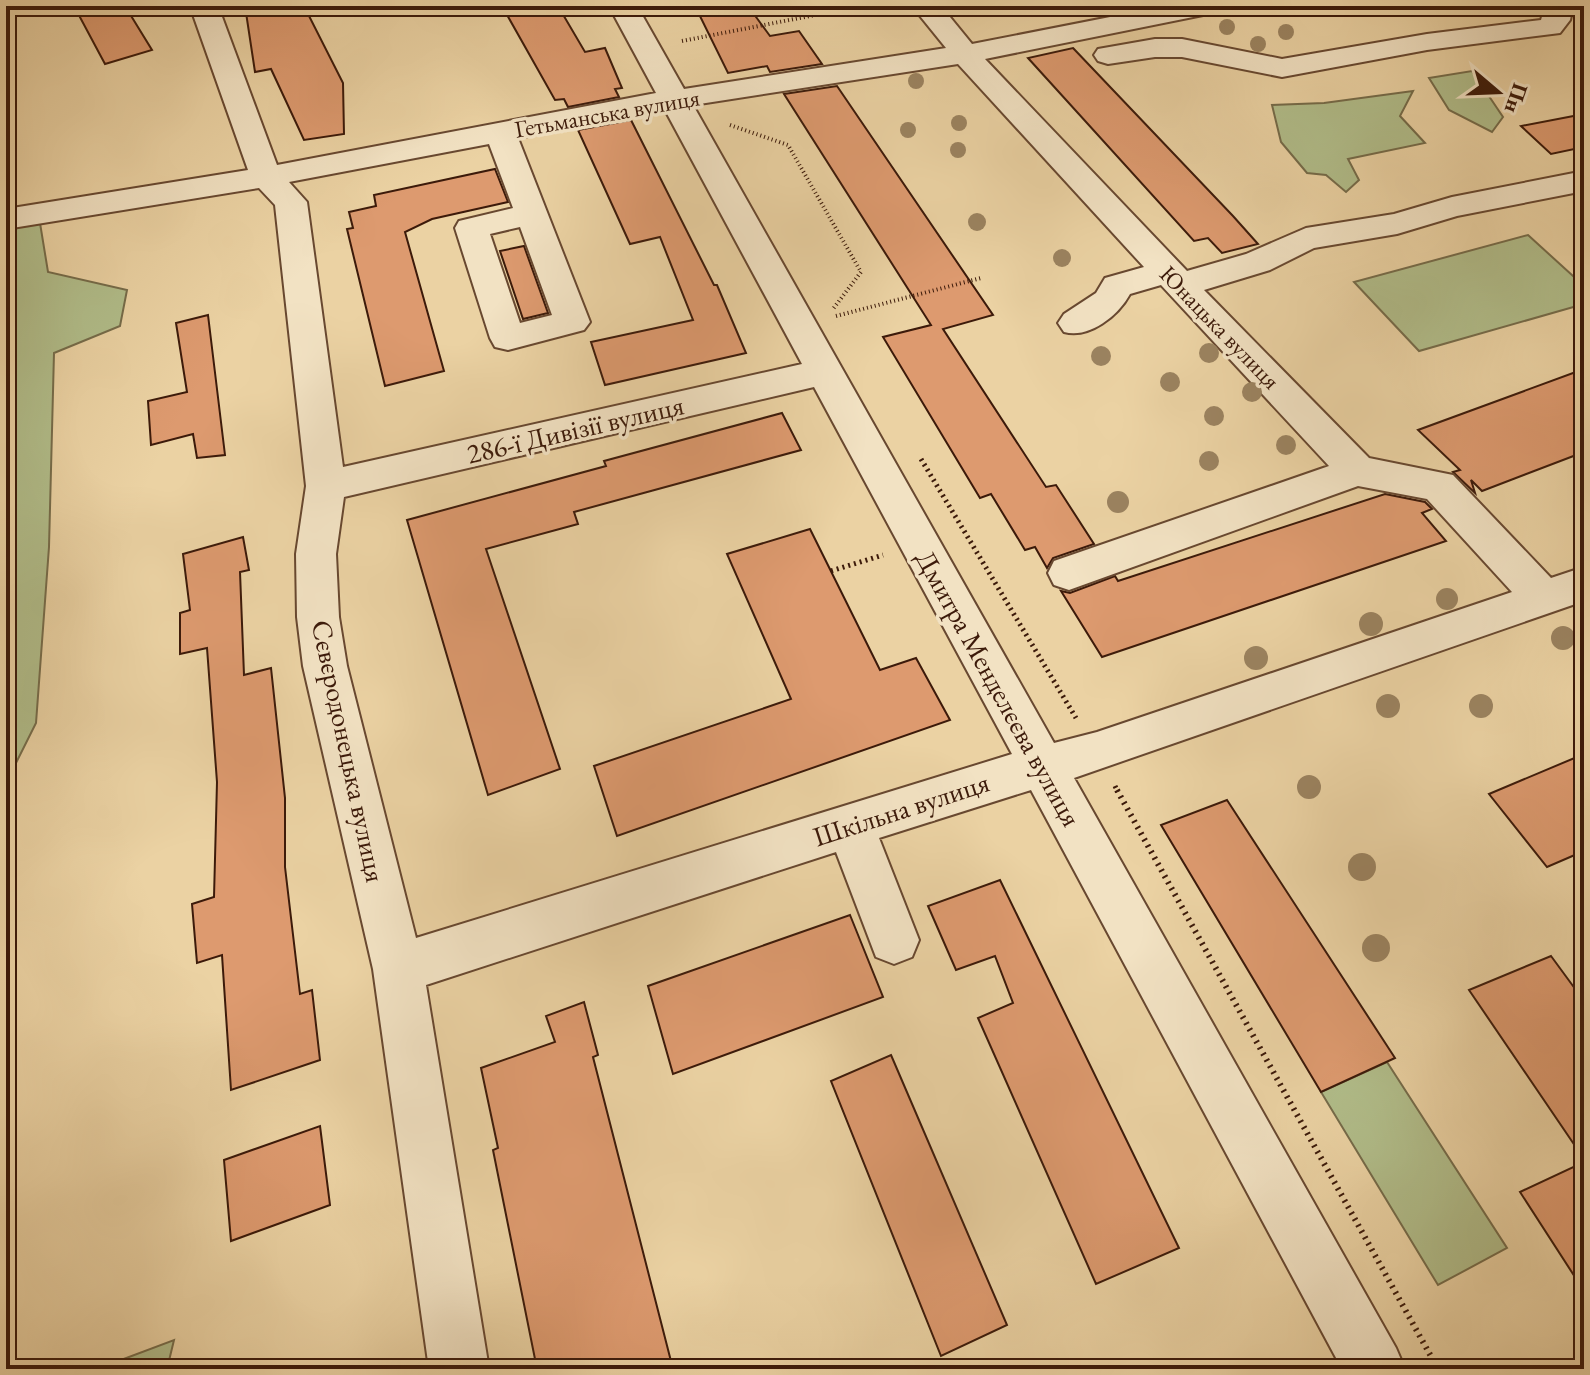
<svg xmlns="http://www.w3.org/2000/svg" width="1590" height="1375" font-family="'EB Garamond',serif">
<rect width="100%" height="100%" fill="#ebd2a3"/>
<filter id="stains"><feTurbulence type="fractalNoise" baseFrequency=".0025" numOctaves="4"/><feColorMatrix values="0 0 0 0 .2 0 0 0 0 .09 0 0 0 0 .02 0 0 0 .5 -.17"/></filter>
<radialGradient id="worn" r=".72"><stop offset=".6" stop-color="#630" stop-opacity="0"/><stop offset="1" stop-color="#630" stop-opacity=".3"/></radialGradient>
<g fill="#b1bd8a" stroke="#766c4a" stroke-width="2">
<path d="M1472 71 1503 117 1492 132 1449 110 1429 78Z"/>
<path d="M1413 91 1400 116 1425 143 1348 159 1359 180 1346 192 1326 175 1307 173 1281 142 1272 105 1324 103Z"/>
<path d="M40 223 48 272 127 290 120 326 54 353 49 547 36 723 6 783V229Z"/>
<path d="M1528 235 1584 286V304L1419 351 1354 282Z"/>
<path d="M1387 1062 1507 1248 1438 1285 1321 1092Z"/>
<path d="M174 1340 167 1369H97Z"/>
</g>
<g fill="#dd9a6f" stroke="#3c1a0a" stroke-width="2">
<path d="M74 6H125L152 50 105 64Z"/>
<path d="M245 6H304L343 83 344 134 304 140 271 69 255 72Z"/>
<path d="M502 6H558L585 52 605 48 622 88 615 89 619 97 568 107 564 99 555 100Z"/>
<path d="M695 6H748L770 36 799 31 822 64 770 72 767 66 728 73Z"/>
<path d="M1073 48 1233 216 1258 244 1222 253 1208 238 1194 241 1028 58Z"/>
<path d="M837 86 993 315 943 329 1046 487 1056 485 1094 544 1053 558 1047 568 1035 547 1025 550 991 494 980 498 883 337 931 325 784 94Z"/>
<path d="M1584 114V147L1551 154 1521 126Z"/>
<path d="M631 120 714 285H717L746 353 605 385 591 342 693 320 660 237 630 244 578 130Z"/>
<path d="M495 169 508 202 432 219 405 232 444 371 385 386 347 229 353 228 349 212 376 206 374 195Z"/>
<path d="M524 246 548 313 523 319 500 251Z"/>
<path d="M208 315 225 455 197 458 193 434 151 445 148 401 187 392 176 323Z"/>
<path d="M1584 369V452L1482 491 1471 480 1475 493 1453 472 1460 470 1418 430Z"/>
<path d="M782 413 801 450 574 512 578 524 486 549 560 769 488 795 407 520 606 466 604 461Z"/>
<path d="M1385 494 1425 502 1432 509 1422 513 1446 541 1102 657 1061 591 1070 593 1115 576 1118 581Z"/>
<path d="M810 529 880 670 916 658 950 720 617 836 594 766 791 699 727 554Z"/>
<path d="M243 537 249 570 240 572 244 675 271 668 285 798V867L300 994 312 990 320 1060 231 1090 222 955 197 963 192 904 214 897 217 782 207 648 180 654V613L190 610 183 554Z"/>
<path d="M1584 754V851L1547 867 1489 794Z"/>
<path d="M1227 800 1395 1058 1321 1092 1161 825Z"/>
<path d="M1000 880 1179 1248 1096 1284 978 1018 1013 1003 995 956 956 970 928 906Z"/>
<path d="M850 915 883 997 673 1074 648 986Z"/>
<path d="M1551 956 1584 1001V1159L1469 990Z"/>
<path d="M584 1002 598 1055 593 1057 673 1369H537L493 1150 498 1148 481 1068 555 1042 546 1016Z"/>
<path d="M891 1055 1007 1325 941 1356 831 1081Z"/>
<path d="M320 1126 330 1205 231 1241 224 1160Z"/>
<path d="M1584 1162V1291L1520 1192Z"/>
</g>
<g fill="none" stroke-linecap="round" stroke-linejoin="round">
<g stroke="#684830" stroke-width="4">
<g id="minor">
<path d="M190 6H218L277 165 656 93 609 6H637L684 89 946 48 912 6H941L972 44 1166 6H1222L1218 12 1208 14 985 59 1187 271 1246 254 1306 228 1394 214 1452 197 1584 171V191L1457 216 1397 234 1314 248 1270 270 1204 290 1369 458 1453 475 1551 578 1584 567V601L1074 778 1396 1348 1405 1369H1342L1031 790 879 838 919 940 912 957 894 964 876 957 836 852 426 985 489 1369H429L373 969 303 666 297 617 296 554 306 486 275 205 259 188 6 229V209L248 170ZM958 64 1144 267 1105 278 1096 293 1064 314 1058 323 1064 332C1089 339 1118 316 1130 294L1161 285 1329 466 1054 561 1048 573 1054 585 1069 590 1358 486 1427 499 1512 592 1097 732 1054 743 693 105ZM665 110 802 364 343 467 307 202 289 182 489 144 513 208 459 221 455 228 490 338 495 347 508 350 584 330 590 322 518 138ZM520 227 552 315 520 323 490 234ZM814 387 1012 754 416 938 347 666 339 617 336 554 344 497Z"/>
<path d="M1545 6H1573L1570 20 1560 33 1427 50 1282 77 1182 57H1155L1108 64 1098 61 1094 55 1098 49 1155 39H1182L1282 59 1427 34 1541 20Z"/>
</g>
</g>
<g stroke="#3c1a0a" stroke-width="4" stroke-dasharray="1 3" stroke-linecap="butt">
<path d="M682 41 861 6"/>
<path d="M730 125 788 145 861 272 833 309"/>
<path d="M836 316 981 278"/>
</g>
<g stroke="#3c1a0a" stroke-width="5" stroke-dasharray="2 4" stroke-linecap="butt">
<path d="M921 459 1076 718"/>
<path d="M831 571 883 555"/>
<path d="M1115 786 1118 792"/>
</g>
<path stroke="#3c1a0a" stroke-width="6" stroke-dasharray="2 5" stroke-linecap="butt" d="M1117 790 1438 1369"/>
<use href="#minor" fill="#f2e2c3" fill-rule="evenodd"/>
</g>
<g fill="#9b8360">
<circle cx="1227" cy="27" r="8"/>
<circle cx="1286" cy="32" r="8"/>
<circle cx="1258" cy="44" r="8"/>
<circle cx="916" cy="81" r="8"/>
<circle cx="959" cy="123" r="8"/>
<circle cx="908" cy="130" r="8"/>
<circle cx="958" cy="150" r="8"/>
<circle cx="977" cy="222" r="9"/>
<circle cx="1062" cy="258" r="9"/>
<circle cx="1209" cy="353" r="10"/>
<circle cx="1101" cy="356" r="10"/>
<circle cx="1170" cy="382" r="10"/>
<circle cx="1252" cy="392" r="10"/>
<circle cx="1214" cy="416" r="10"/>
<circle cx="1286" cy="445" r="10"/>
<circle cx="1209" cy="461" r="10"/>
<circle cx="1118" cy="502" r="11"/>
<circle cx="1447" cy="599" r="11"/>
<circle cx="1371" cy="624" r="12"/>
<circle cx="1563" cy="638" r="12"/>
<circle cx="1256" cy="658" r="12"/>
<circle cx="1388" cy="706" r="12"/>
<circle cx="1481" cy="706" r="12"/>
<circle cx="1309" cy="787" r="12"/>
<circle cx="1362" cy="867" r="14"/>
<circle cx="1376" cy="948" r="14"/>
</g>
<g text-anchor="middle" dominant-baseline="central" stroke-width="7" stroke-linejoin="round" paint-order="stroke">
<g font-size="24" fill="#3c1a0a" stroke="#f2e2c3">
<text transform="translate(607 113) rotate(-10)">Гетьманська вулиця</text>
<text transform="translate(1220 327) rotate(46)">Юнацька вулиця</text>
</g>
<g font-size="28" fill="#3c1a0a" stroke="#f2e2c3">
<text transform="translate(575 429) rotate(-13)">286-ї Дивізії вулиця</text>
<text transform="translate(999 688) rotate(61)">Дмитра Менделєєва вулиця</text>
<text transform="translate(349 751) rotate(78)">Сєвєродонецька вулиця</text>
<text transform="translate(901 809) rotate(-18)">Шкільна вулиця</text>
</g>
</g>
<rect width="1590" height="1375" fill="none" stroke="#ebd2a3" stroke-width="32"/>
<rect x="8" y="8" width="1574" height="1359" fill="none" stroke="#3c1a0a" stroke-width="4"/>
<rect x="16" y="16" width="1558" height="1343" fill="none" stroke="#3c1a0a" stroke-width="2"/>
<g transform="translate(1498 92) rotate(109)" stroke="#f2e2c3" stroke-width="6" paint-order="stroke">
<path d="M0-6L14 30L0 20L-14 30Z" fill="#3c1a0a"/>
<text y="-12" font-size="22" font-weight="bold" text-anchor="middle" fill="#3c1a0a">Пн</text>
</g>
<rect width="100%" height="100%" filter="url(#stains)"/>
<rect width="100%" height="100%" fill="url(#worn)"/>
</svg>
